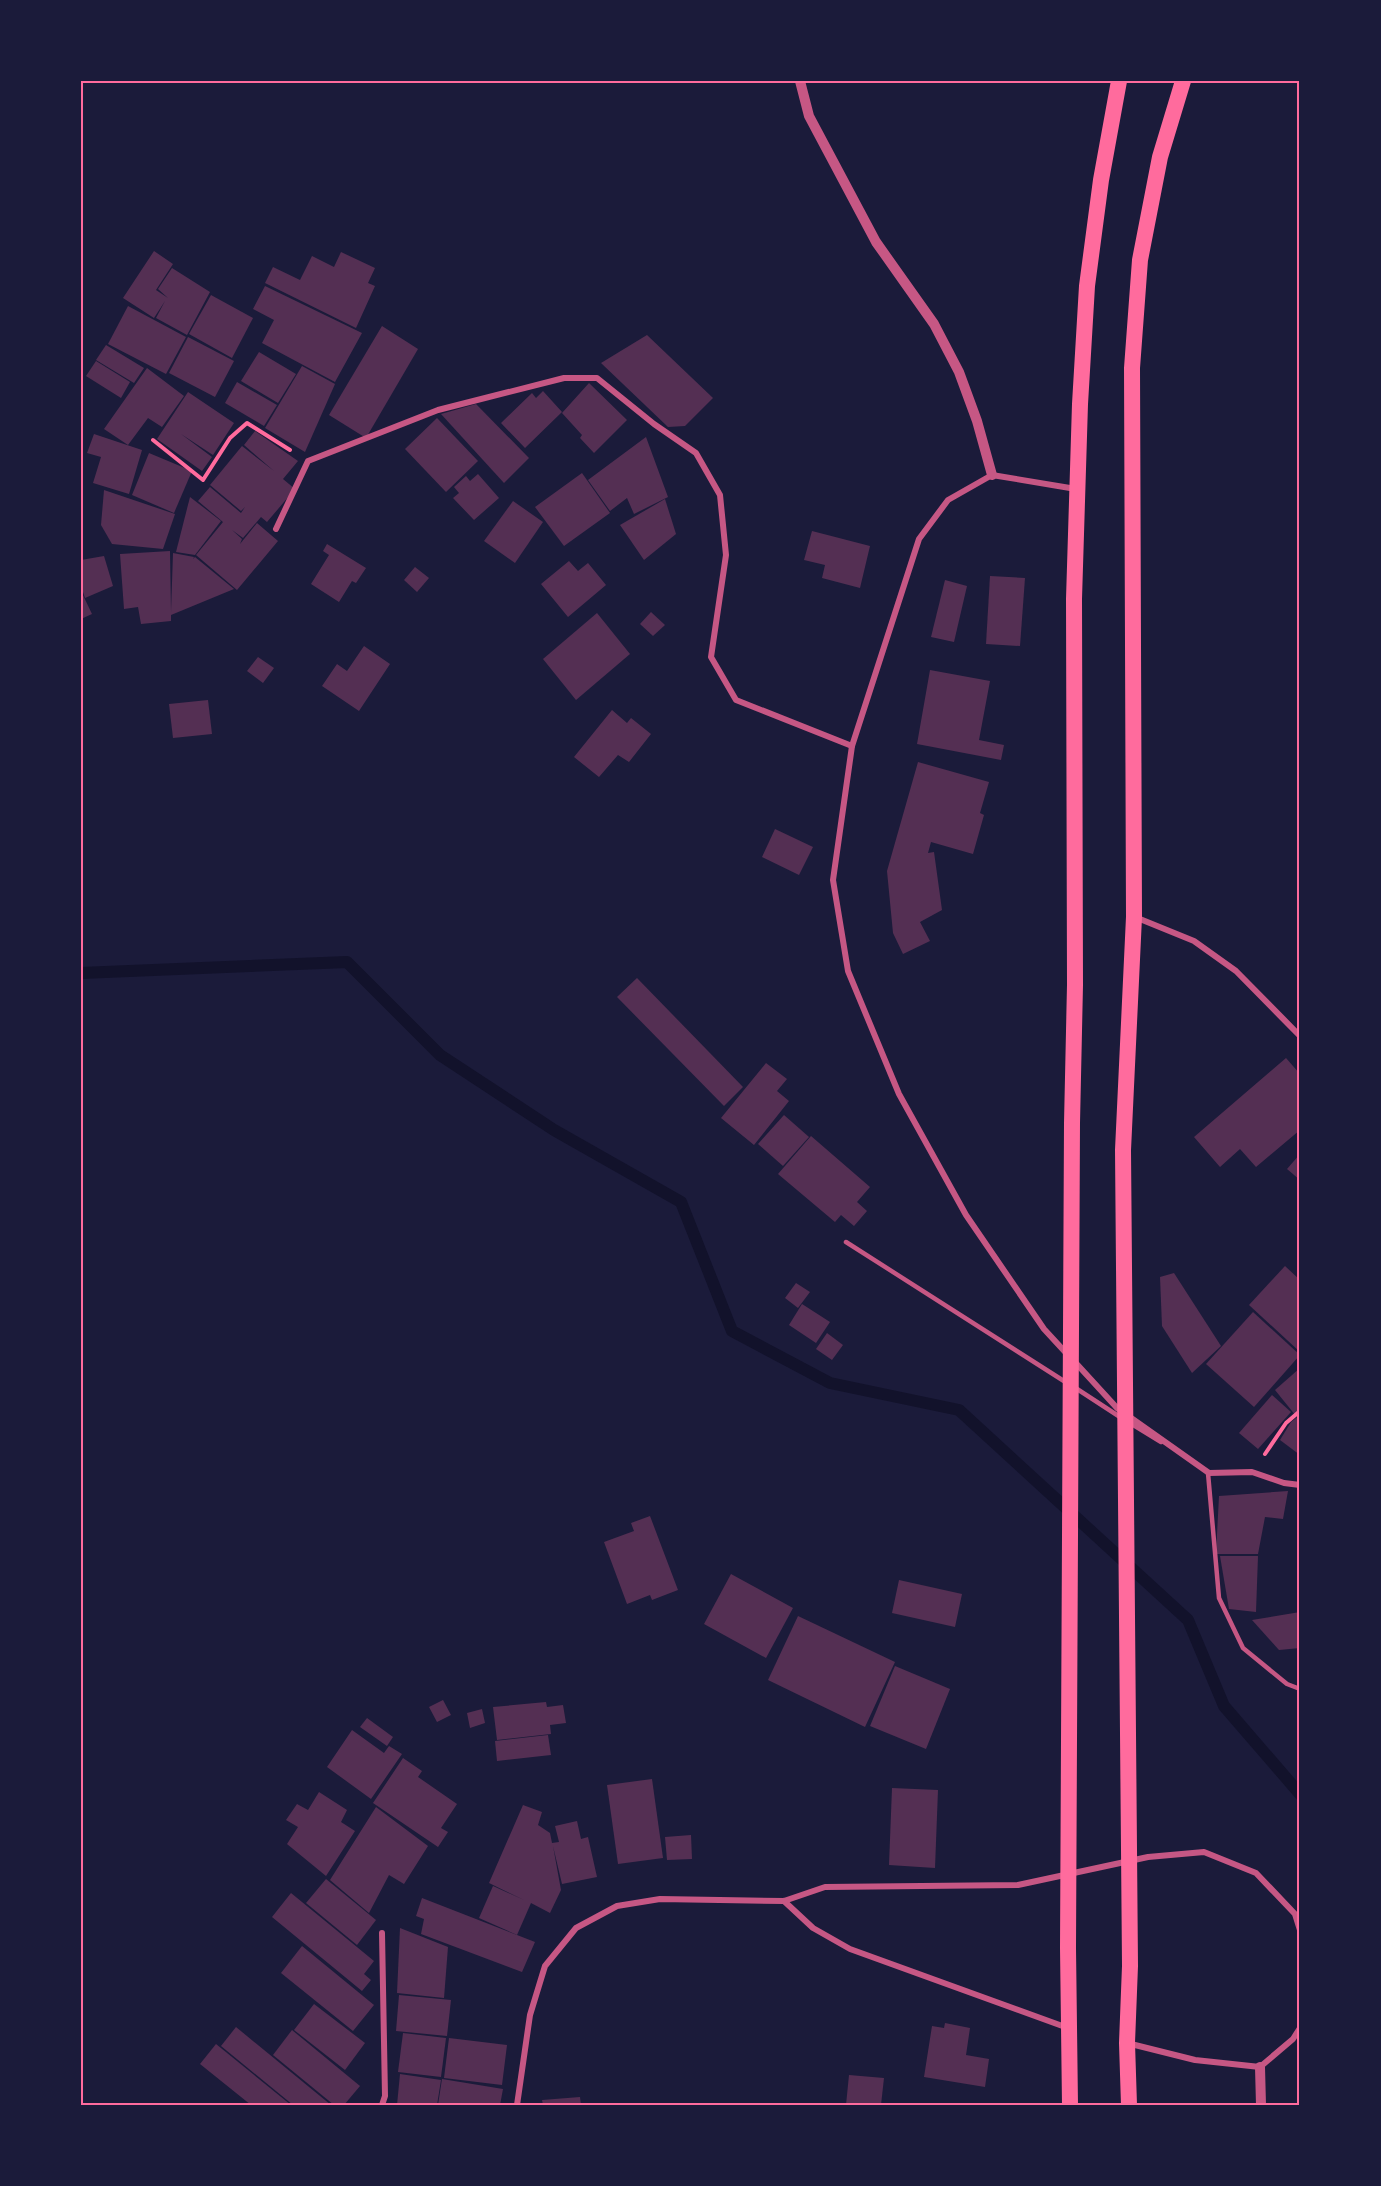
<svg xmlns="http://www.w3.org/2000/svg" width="1381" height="2186" font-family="Commissioner,sans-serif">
<rect width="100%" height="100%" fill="#1b1b3a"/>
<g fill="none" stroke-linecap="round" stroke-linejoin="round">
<path stroke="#12122b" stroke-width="12" d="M81 973 347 962 440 1055 554 1130 681 1202 732 1331 830 1383 959 1410 1188 1620 1224 1706 1300 1794"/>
</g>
<g fill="#542f53">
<path d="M154 251 173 264 156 290 168 298 158 289 172 268 210 292 187 335 156 318 165 301 154 318 123 298Z"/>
<path d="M341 252 375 268 368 283 375 286 356 328 265 283 273 267 300 280 312 256 334 267Z"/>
<path d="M265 286 362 333 335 382 262 343 274 320 253 309Z"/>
<path d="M211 295 253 318 232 358 189 334Z"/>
<path d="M128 306 186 337 166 374 108 344Z"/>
<path d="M382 326 418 349 366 438 329 415Z"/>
<path d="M647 335 713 398 685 426 668 427 601 363Z"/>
<path d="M188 337 234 361 215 397 169 373Z"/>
<path d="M106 345 144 368 134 383 96 360Z"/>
<path d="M259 352 296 374 278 403 241 381Z"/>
<path d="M96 361 130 382 121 398 86 376Z"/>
<path d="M302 366 335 384 305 452 265 428Z"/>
<path d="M147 368 184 396 162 427 148 418 128 445 104 429Z"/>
<path d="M237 382 277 405 264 426 225 403Z"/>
<path d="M589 383 627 420 594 453 580 438 582 435 562 413Z"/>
<path d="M543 391 562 412 525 448 501 423 532 393 536 398Z"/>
<path d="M188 392 234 423 213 455 181 434 212 457 202 471 157 439Z"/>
<path d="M476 404 529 458 504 483 441 414Z"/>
<path d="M437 418 478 461 446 492 405 449Z"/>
<path d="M255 431 298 461 283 479 295 489 267 522 261 517 243 538 232 530 242 539 240 544 257 523 278 541 237 590 196 555 223 522 198 501 210 487 241 513 245 507 241 511 210 485 242 446 274 471 244 445Z"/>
<path d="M94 434 142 450 129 494 93 483 101 457 87 453Z"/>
<path d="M646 437 668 497 634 514 627 498 610 511 588 480Z"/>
<path d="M149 453 192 471 174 513 132 495Z"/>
<path d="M582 473 610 513 564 546 535 507Z"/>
<path d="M478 474 499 498 474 520 453 498 459 493 454 487 466 476 470 481Z"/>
<path d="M104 490 175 514 163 549 112 544 101 525Z"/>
<path d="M190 497 221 521 195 555 176 552Z"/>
<path d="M665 499 676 534 644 560 620 525Z"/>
<path d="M513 501 543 522 515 563 484 541Z"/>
<path d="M812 531 870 546 860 588 822 578 825 565 804 560Z"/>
<path d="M327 544 366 568 356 583 352 581 339 602 311 584 329 555 323 551Z"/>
<path d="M170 551 171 612 173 553 194 557 193 559 195 557 234 589 171 615V621L141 624 138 607 124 609 120 554Z"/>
<path d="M104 556 113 586 85 598 81 586V560Z"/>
<path d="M569 561 578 571 588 563 606 585 568 617 541 584Z"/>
<path d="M415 567 429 578 417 592 404 580Z"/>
<path d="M990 576 1025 578 1020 646 986 644Z"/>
<path d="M945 580 967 586 954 642 931 637Z"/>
<path d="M81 591 92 614 81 619Z"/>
<path d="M651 612 665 625 653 636 640 624Z"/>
<path d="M597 613 630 654 576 700 543 659Z"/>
<path d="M364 646 390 664 359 711 322 686 337 664 347 671Z"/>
<path d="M258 657 274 668 263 683 247 671Z"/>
<path d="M930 670 990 681 979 740 1004 745 1001 760 917 744Z"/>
<path d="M208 700 212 734 173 738 169 704Z"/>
<path d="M612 710 627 723 631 718 651 734 629 762 618 755 599 777 574 757Z"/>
<path d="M918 762 989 782 980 813 984 815 973 854 931 842 928 853 934 852 942 910 920 922 930 941 903 954 893 933 887 871Z"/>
<path d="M775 829 813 847 799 875 762 857Z"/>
<path d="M637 978 743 1087 724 1106 617 997Z"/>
<path d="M1286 1058 1300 1074V1130L1256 1167 1240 1149 1220 1167 1194 1137Z"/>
<path d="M766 1063 787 1079 777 1091 789 1101 754 1145 721 1118Z"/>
<path d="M784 1115 809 1137 783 1166 758 1144Z"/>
<path d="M811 1136 870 1187 857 1202 867 1211 854 1226 841 1215 835 1222 778 1174Z"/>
<path d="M1300 1154V1180L1287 1169Z"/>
<path d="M1285 1266 1300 1280V1352L1249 1305Z"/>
<path d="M1174 1273 1221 1346 1192 1373 1162 1326 1160 1277Z"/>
<path d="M796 1283 810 1292 798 1308 785 1298Z"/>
<path d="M802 1304 830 1322 816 1343 789 1325Z"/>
<path d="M1253 1312 1300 1355 1254 1407 1206 1364Z"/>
<path d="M827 1333 843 1345 832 1360 816 1349Z"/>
<path d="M1300 1368V1412L1296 1416 1275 1390Z"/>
<path d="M1272 1395 1291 1412 1258 1449 1239 1433Z"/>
<path d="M1300 1415V1455L1280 1440 1291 1422Z"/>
<path d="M1288 1491 1283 1519 1265 1517 1258 1554H1216L1219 1496Z"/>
<path d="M650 1516 678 1590 652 1600 650 1595 627 1604 604 1542 634 1531 631 1523Z"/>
<path d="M1220 1556H1258L1256 1612 1229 1609Z"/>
<path d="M731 1574 793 1608 766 1658 704 1624Z"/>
<path d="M899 1580 962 1594 955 1627 892 1613Z"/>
<path d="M1300 1612V1648L1279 1650 1252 1620Z"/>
<path d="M798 1616 895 1662 865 1727 768 1680Z"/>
<path d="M895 1666 950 1689 926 1749 870 1726Z"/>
<path d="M443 1700 451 1715 437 1722 429 1707Z"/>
<path d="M546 1702 547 1707 563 1705 566 1723 550 1725 551 1734 497 1740 493 1707Z"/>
<path d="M482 1709 485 1723 470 1728 467 1713Z"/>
<path d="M367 1718 393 1737 387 1746 360 1727Z"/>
<path d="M352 1730 384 1753 389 1746 402 1754 371 1799 327 1767Z"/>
<path d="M548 1735 551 1755 497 1761 495 1741Z"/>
<path d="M403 1758 422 1771 418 1777 457 1804 441 1828 448 1832 438 1847 373 1803Z"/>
<path d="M652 1779 663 1858 618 1864 607 1785Z"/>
<path d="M892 1788 938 1790 935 1868 889 1865Z"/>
<path d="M319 1792 347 1810 341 1822 355 1831 326 1876 287 1844 298 1827 286 1820 297 1804 308 1810Z"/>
<path d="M523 1805 542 1812 538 1825 550 1833 552 1843 559 1842 555 1826 577 1821 581 1839 588 1837 597 1877 562 1884 553 1846 561 1890 550 1913 531 1903 517 1935 479 1918 493 1886 524 1900 489 1883Z"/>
<path d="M376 1807 428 1846 404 1884 389 1875 369 1913 330 1880Z"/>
<path d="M691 1835 692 1859 667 1860 665 1837Z"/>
<path d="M326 1879 376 1920 357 1945 306 1903Z"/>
<path d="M291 1893 374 1961 364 1974 371 1980 362 1991 272 1917Z"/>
<path d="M422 1898 535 1942 522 1972 421 1934 424 1919 416 1916Z"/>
<path d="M400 1928 448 1947 444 1998 397 1993Z"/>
<path d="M302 1946 374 2005 353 2031 281 1973Z"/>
<path d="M399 1995 451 2000 447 2036 396 2031Z"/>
<path d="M314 2004 365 2043 345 2070 294 2030Z"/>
<path d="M945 2023 970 2028 966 2055 989 2059 985 2087 924 2077 932 2026 944 2028Z"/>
<path d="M236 2027 331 2105H293L221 2046Z"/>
<path d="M292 2030 360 2086 344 2105H334L273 2055Z"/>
<path d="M403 2033 446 2038 441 2077 398 2072Z"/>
<path d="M449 2038 507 2045 502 2085 444 2078Z"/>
<path d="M216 2044 291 2105H251L200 2064Z"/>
<path d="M400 2074 441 2080 437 2105H397Z"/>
<path d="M849 2075 884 2078 881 2105H846Z"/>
<path d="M442 2079 503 2089 500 2105H438Z"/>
<path d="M580 2097 581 2105H543L542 2100Z"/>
</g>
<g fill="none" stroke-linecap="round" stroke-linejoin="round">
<g stroke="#ff6b9d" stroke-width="4">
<path d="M153 440 203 480 230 438 247 423 290 450"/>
<path d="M1265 1454 1286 1423 1300 1411"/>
</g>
<g stroke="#c65784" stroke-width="4.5">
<path d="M846 1242 1067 1383"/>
<path d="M1074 1387 1120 1417"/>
<path d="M1130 1423 1161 1442"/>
<path d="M1208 1473 1219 1598 1243 1648 1287 1684 1300 1689"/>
</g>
<g stroke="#c65784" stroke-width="6">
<path d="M276 529 308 461 438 410 564 378H597L654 424 696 453 720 495 726 555 711 657 736 700 852 746"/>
<path d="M1135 917 1194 941 1236 971 1300 1036"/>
<path d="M1067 1354 1044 1329 966 1215 899 1094 848 971 833 880 852 746 919 539 948 500 992 475 1076 489"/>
<path d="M1074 1361 1117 1408 1209 1473 1252 1472 1284 1483 1300 1485"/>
<path d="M784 1901 813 1928 850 1949 1068 2028"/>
<path d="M1127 2043 1195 2060 1260 2067 1293 2039 1300 2028"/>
<path d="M382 2105 385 2096 382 1933"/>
<path d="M517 2105 530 2015 545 1966 576 1928 617 1906 660 1899 784 1901 825 1887 1018 1885 1148 1857 1204 1852 1256 1873 1295 1914 1300 1930"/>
</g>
<g stroke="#c65784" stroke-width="10">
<path d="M800 81 809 116 876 242 934 324 959 372 977 421 992 475"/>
<path d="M1260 2067 1261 2105"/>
</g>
<g stroke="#ff6b9d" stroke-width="16">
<path d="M1070 2105 1068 1948 1072 1123 1075 985 1074 599 1080 404 1087 286 1101 180 1119 81"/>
<path d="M1129 2105 1127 2043 1130 1966 1123 1150 1134 917 1132 368 1140 260 1160 157 1183 81"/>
</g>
</g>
<rect width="1381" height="2186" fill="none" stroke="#1b1b3a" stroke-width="165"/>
<rect x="82" y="82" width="1216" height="2022" fill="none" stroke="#ff6b9d" stroke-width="2"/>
</svg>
